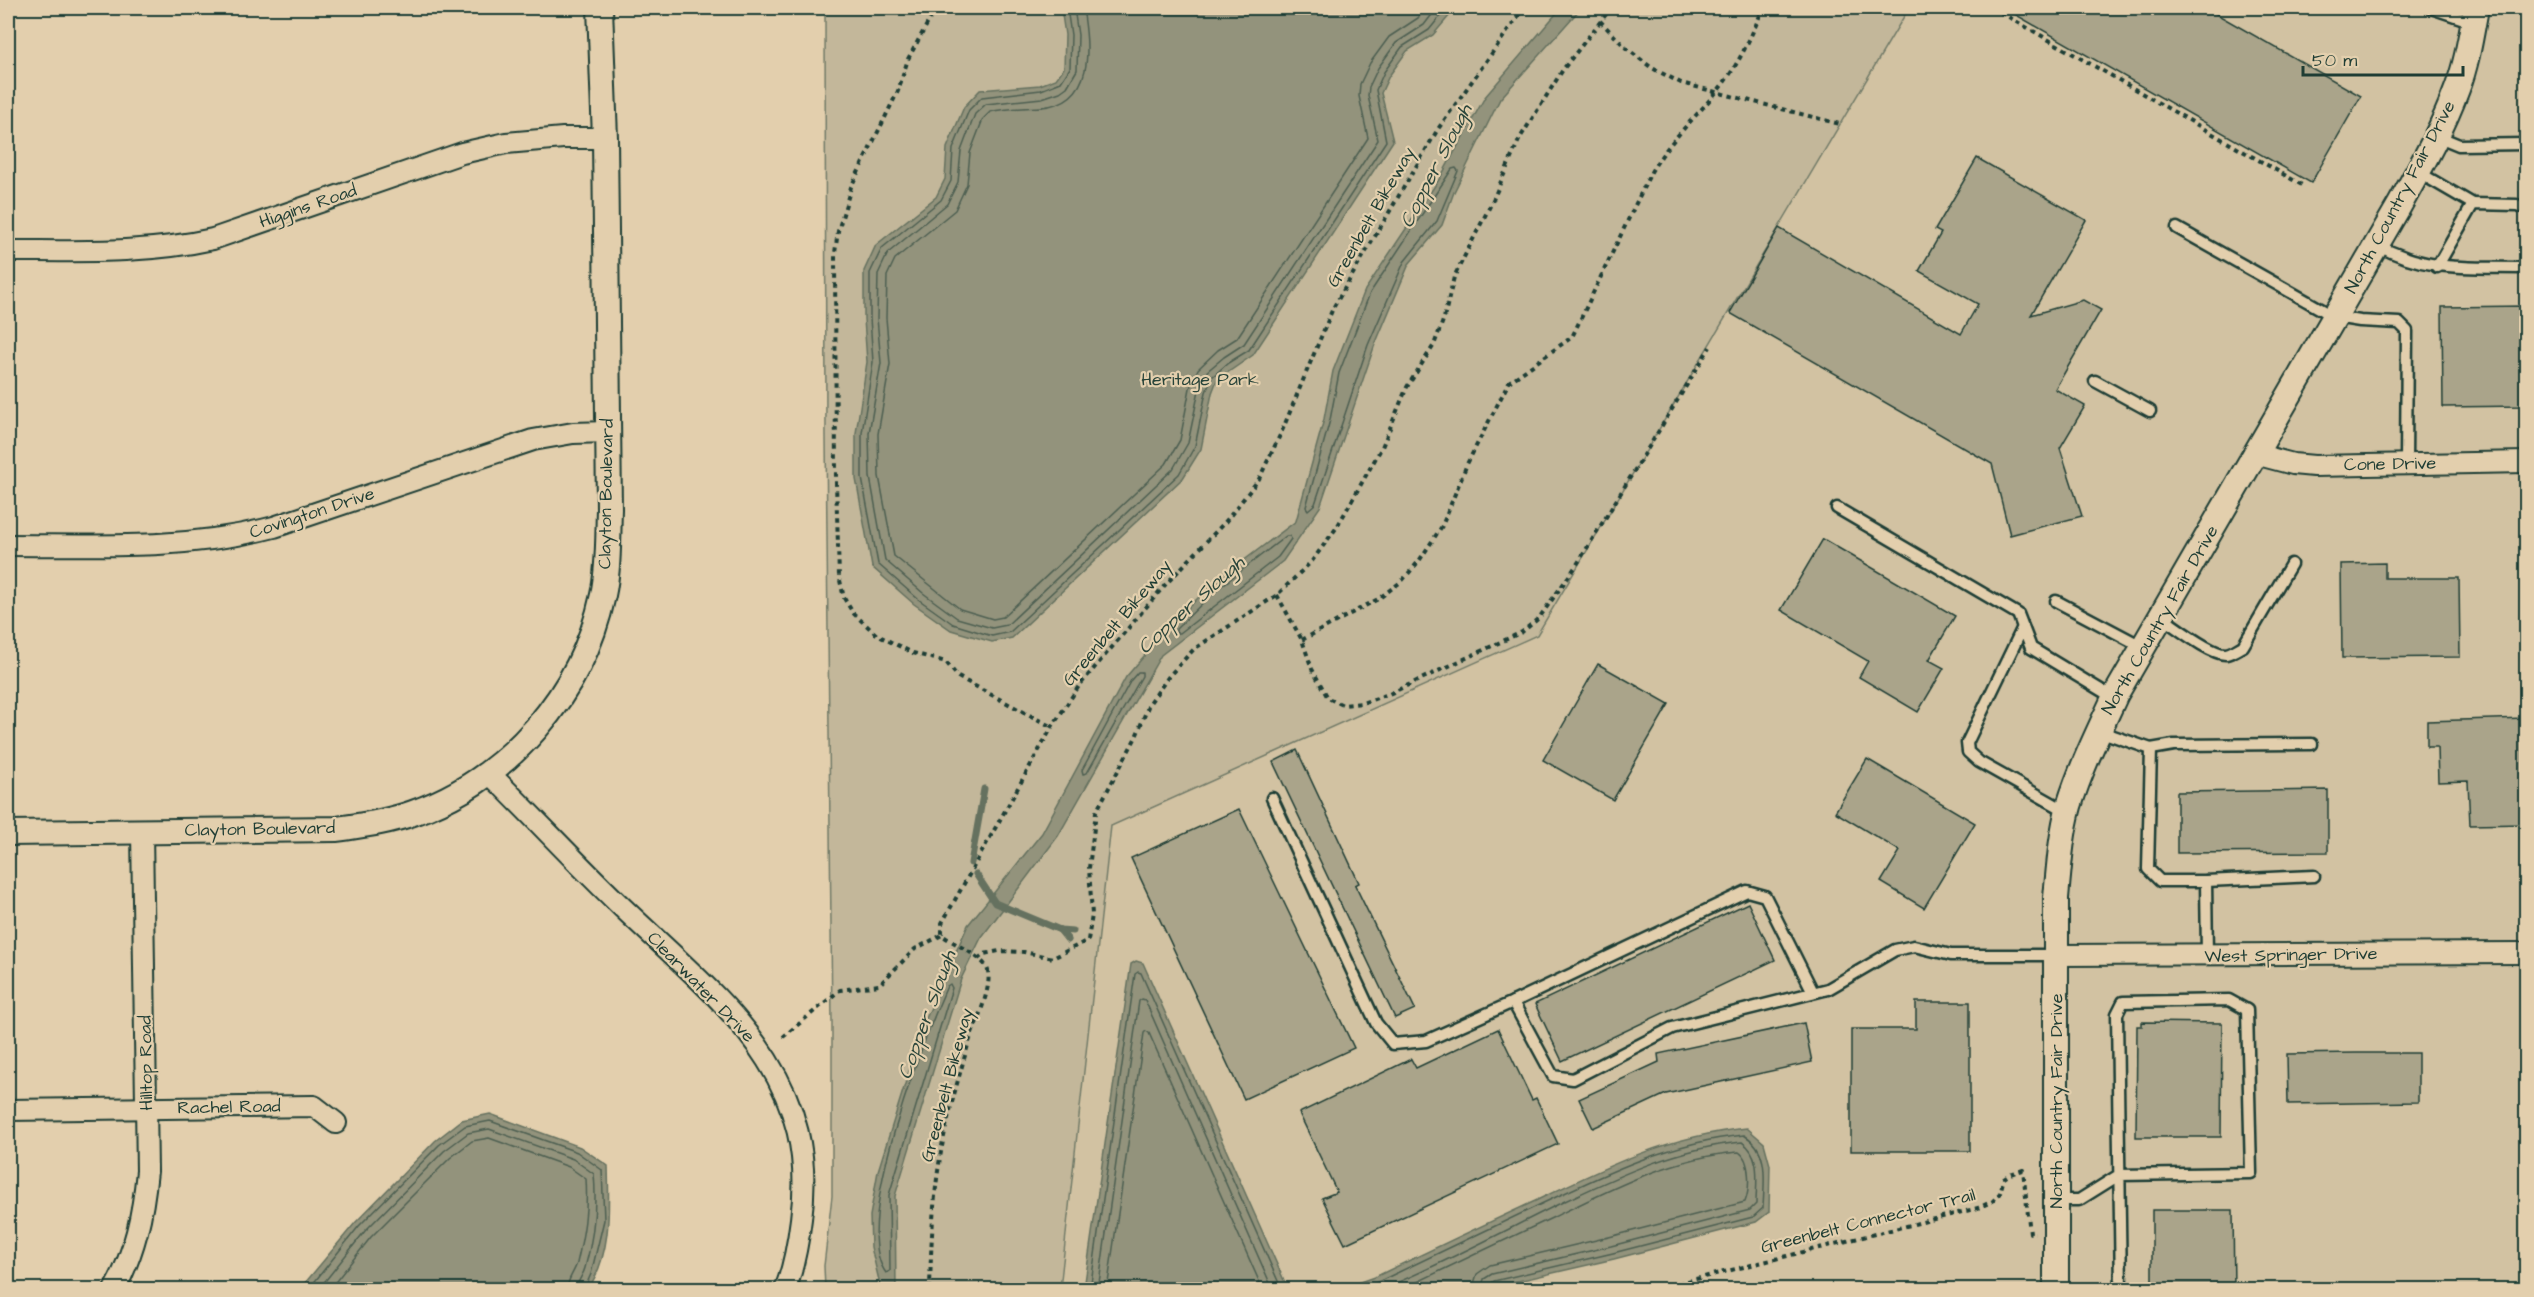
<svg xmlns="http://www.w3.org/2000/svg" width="2534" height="1297" font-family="'Architects Daughter',sans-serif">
<rect width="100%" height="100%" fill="#e3cfad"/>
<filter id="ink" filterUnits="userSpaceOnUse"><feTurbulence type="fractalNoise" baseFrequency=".0167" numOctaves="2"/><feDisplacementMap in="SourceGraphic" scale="12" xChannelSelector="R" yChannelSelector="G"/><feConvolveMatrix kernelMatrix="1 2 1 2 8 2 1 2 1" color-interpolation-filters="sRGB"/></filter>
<g filter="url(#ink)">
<path fill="#d2c2a2" d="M1909 8H2526V1289L1061 1290 1111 830 1109 827 1537 635Z"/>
<path fill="#c3b79a" stroke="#717a67" stroke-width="1.5" d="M825 8H1909L1537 635 1111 826 1060 1289H825L824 1266 832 1196V1023L826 436Z"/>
<g fill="#93937c" stroke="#65715f" stroke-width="1.5">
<path d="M1061 8H1456L1433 35 1407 51 1389 76 1381 93 1393 141 1253 355 1217 380 1212 393 1201 449 1183 478 1012 638 992 642 951 630 914 604 872 567 856 479V433L867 362 864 319V271L876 245 936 197 945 179 947 148 964 107 980 90 1040 85 1056 79 1064 68 1065 35Z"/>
<path d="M1561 8H1581L1500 99 1454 192 1442 225 1409 264 1374 347 1320 507 1283 561 1161 655 1058 836 981 938 961 979 895 1196 896 1289H881L871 1247 870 1216 878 1171 924 1023 968 925 1042 833 1126 677 1171 625 1210 586 1296 521 1324 419 1333 371 1365 290 1440 178 1485 97Z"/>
<path d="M1136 961 1143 963 1287 1287 1291 1289H1084L1131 964Z"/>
<path d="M490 1114 580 1147 608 1166C609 1208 612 1254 588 1289H300L355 1223 435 1141 462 1120Z"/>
<path d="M1747 1128 1764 1143 1770 1165 1769 1212 1756 1222 1614 1259 1483 1289H1340L1377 1276C1429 1251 1481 1226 1533 1202 1605 1167 1667 1136 1747 1128Z"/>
</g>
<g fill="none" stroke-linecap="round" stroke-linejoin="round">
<g stroke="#4d5f51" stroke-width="1.5">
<path d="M1067 8 1071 35 1070 68 1061 82 1041 90 982 97 969 110 953 149 951 181 941 200 882 248 870 273V318L873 362 862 433V478L878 564 918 599 953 624 992 636 1010 632 1179 474 1195 446 1206 392 1212 377 1228 363 1249 350 1386 141 1376 90 1384 72 1402 47 1429 30 1447 8"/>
<path d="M1074 8 1078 35 1077 70 1067 87 1060 92 1042 98 986 104 975 114 961 151 958 182 947 204 888 253 878 274 877 318 881 363 869 433 870 477 885 560 923 593 957 618 992 628 1007 625 1173 469 1188 443 1199 390 1205 373 1224 357 1244 344 1378 140 1368 96 1369 87 1378 68 1396 43 1424 25 1437 8"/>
<path d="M1083 8C1089 47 1096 103 1041 107 1024 108 1006 108 990 112L983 119 970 153 967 184 955 210 895 259 887 276 886 318 890 364 878 434 879 476 894 556 960 609 993 619 1003 617 1166 464 1180 440 1190 388 1198 369 1218 350 1237 338 1368 138 1359 96 1360 84 1370 63 1389 37 1418 18 1426 8"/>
<path d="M1456 168 1458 171 1437 221 1404 262 1368 345 1315 504 1308 510 1306 507 1330 420 1339 373 1370 293 1452 169Z"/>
<path d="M1286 536H1290L1291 539 1278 557 1180 633H1176V629L1215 591Z"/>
<path d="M1138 672H1142V676L1087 773 1083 774 1082 770 1131 680Z"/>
<path d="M950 984 952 988 889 1195 890 1271 886 1273C850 1226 924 1039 947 986Z"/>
<path d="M308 1290 359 1226 439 1145 465 1126 490 1121 577 1152 602 1170 604 1220 591 1274 584 1290"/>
<path d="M318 1290 365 1231 444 1151 468 1133 489 1129 573 1159 594 1174C597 1207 594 1236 585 1268 583 1276 577 1281 576 1290"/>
<path d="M329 1290 371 1237 450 1158 472 1141 489 1138 569 1167 586 1179C588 1210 584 1233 577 1263 574 1273 567 1279 567 1290"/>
<path d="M1090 1290 1135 974 1138 972 1141 973 1282 1290"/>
<path d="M1098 1290 1139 1001 1142 999 1145 1000 1273 1290"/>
<path d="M1107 1290 1144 1033 1146 1031 1149 1033 1263 1290"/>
<path d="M1358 1290 1380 1281C1432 1256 1485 1231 1537 1206 1604 1174 1669 1142 1744 1135 1770 1150 1764 1181 1763 1208L1753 1217 1613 1253 1494 1281 1490 1284 1489 1290"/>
<path d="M1380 1290C1443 1264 1504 1231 1565 1201 1622 1174 1678 1148 1742 1142 1762 1155 1756 1183 1756 1204L1750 1210 1611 1246 1492 1274 1484 1279 1481 1290"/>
<path d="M1401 1290C1452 1265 1503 1241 1554 1217 1613 1188 1673 1157 1739 1152 1751 1160 1750 1189 1745 1202L1609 1237 1490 1265 1477 1274 1472 1290"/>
</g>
<g stroke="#65715f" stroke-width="7">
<path d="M971 863 984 789"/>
<path d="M976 874 995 903 1060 930 1073 931"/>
<path d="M1060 930 1068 940"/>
</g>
</g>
<g fill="#aaa48a" stroke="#1f3d34" stroke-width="1.5">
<path d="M2004 8H2206L2361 96 2311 183Z"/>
<path d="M1977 158 2086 220 2031 315 2083 300 2101 310 2055 389 2085 406 2060 448 2082 516 2010 535 1992 464 1730 313 1779 228 1961 334 1978 304 1919 271 1941 233 1935 230Z"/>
<path d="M2526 306V406L2443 407 2442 307Z"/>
<path d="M1823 539 1955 616 1929 660 1944 668 1918 712 1859 677 1868 661 1781 610Z"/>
<path d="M2385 563V578H2459L2460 657 2342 658 2341 564Z"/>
<path d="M1598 664 1669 704 1613 800 1543 760Z"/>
<path d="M2526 718V824L2470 825 2468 781 2438 782 2437 747H2427V721Z"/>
<path d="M1297 750 1359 883 1355 885 1415 1009 1395 1018 1273 762Z"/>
<path d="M1867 759 1975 823 1924 908 1881 882 1900 851 1835 812Z"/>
<path d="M2328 790V852L2177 853V792Z"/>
<path d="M1239 809 1354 1048 1244 1099 1131 858Z"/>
<path d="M1748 903 1775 960 1562 1061 1535 1004Z"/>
<path d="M1916 1002H1970V1151H1851V1029H1916Z"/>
<path d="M2142 1022 2222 1023 2221 1137H2136L2137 1026H2142Z"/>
<path d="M1804 1023 1812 1062 1666 1094 1593 1128 1579 1099 1659 1062 1658 1054Z"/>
<path d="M1498 1029 1532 1100 1536 1098 1558 1144 1345 1244 1322 1198 1337 1192 1299 1113 1411 1059 1416 1068Z"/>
<path d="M2356 1053H2418V1102L2288 1104 2287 1054Z"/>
<path d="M2152 1210H2233L2234 1290H2152Z"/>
</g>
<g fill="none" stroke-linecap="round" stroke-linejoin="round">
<g stroke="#1f3d34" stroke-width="15">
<g id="service">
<path d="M2431 8 2473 22"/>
<path d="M2437 136 2459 145 2526 144"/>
<path d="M2418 172 2473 204"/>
<path d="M2177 228 2335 317 2360 321 2399 323 2407 331 2406 464"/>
<path d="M2377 245C2426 272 2468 267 2522 268L2526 264"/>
<path d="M2437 267 2473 204 2517 205 2526 208"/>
<path d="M2095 381 2150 411"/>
<path d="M1837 508 2018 614 2031 648 2114 698"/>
<path d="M2056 601 2143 647"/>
<path d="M2161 617C2175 626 2211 655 2226 654 2232 653 2237 649 2243 646L2291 564"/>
<path d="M2023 627 1967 743 1968 752 1979 762 2068 812"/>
<path d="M2099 731 2151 749 2148 869 2160 881H2206L2207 956"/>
<path d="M2151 749 2174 745 2312 744"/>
<path d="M1272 798 1376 1023 1393 1044 1426 1041 1513 1002 1553 1076 1573 1079 1672 1028 1828 989 1895 950 1914 946 1951 955H2055"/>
<path d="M2206 881 2314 876"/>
<path d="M1513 1002 1747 891 1765 896 1813 992"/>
<path d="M2056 1200H2079L2119 1175 2251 1173 2247 1010 2229 1000 2123 1002 2117 1014 2121 1290"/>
</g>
</g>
<g stroke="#1f3d34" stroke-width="24">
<g id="minor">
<path d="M8 251C77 251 145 254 213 239L462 153 506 143 563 138H605"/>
<path d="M2255 454 2293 464 2314 466 2526 462"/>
<path d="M8 545C97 545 187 550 274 527L533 440 573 433 608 432"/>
<path d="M489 773C534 817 577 864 623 908 717 998 821 1072 801 1219 798 1243 794 1267 785 1290"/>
<path d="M2055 955 2526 953"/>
<path d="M8 1110 314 1106 336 1123"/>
<path d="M114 1290C135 1253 143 1213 147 1171L142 831"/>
</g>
</g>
<g stroke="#1f3d34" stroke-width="28">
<g id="tertiary">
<path d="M8 833 337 829C363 825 388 822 413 813 509 779 582 694 603 595 609 567 608 537 609 509L605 138 600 8"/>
<path d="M2056 1290V898C2059 867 2061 835 2069 806 2081 767 2099 731 2116 694L2399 206C2420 168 2442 130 2457 89 2467 63 2471 35 2476 8"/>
</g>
</g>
<g stroke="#1f3d34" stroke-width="4" stroke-dasharray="4.5 4.5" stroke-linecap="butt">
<path d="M936 8 908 59 898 91 851 187 838 231 835 253 836 483 839 576 844 598 853 613 877 635 913 653 946 662 958 677 1052 727"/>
<path d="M1993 8 2302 185"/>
<path d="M1600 21 1626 48 1652 68 1681 83 1840 124"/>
<path d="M1277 595 1302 640 1312 669 1328 698 1343 705 1362 703 1389 694 1522 632 1539 618 1576 566 1710 347"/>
<path d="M1302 640 1378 599 1402 581 1419 561 1442 526 1467 464 1509 382 1572 337 1651 172C1669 141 1696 117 1719 89 1738 66 1752 35 1763 8"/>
<path d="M978 959 984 954 999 951 1024 952 1053 958 1088 940 1092 915 1089 868 1096 812 1136 737 1149 704 1169 676 1194 649 1277 595 1312 561 1337 527 1382 447 1407 387 1434 345 1444 318 1454 277 1492 202 1520 138 1564 68 1611 8"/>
<path d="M783 1037 840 990 879 985 915 949 942 935"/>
<path d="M930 1290C931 1244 933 1198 941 1152 947 1117 958 1080 968 1045 974 1026 992 991 988 971 986 958 952 943 942 935V923L1052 727 1079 686 1165 585 1226 521 1259 479 1282 431 1333 308 1438 129 1524 8"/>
<path d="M1652 1290 1978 1208 1993 1201 2000 1193 2004 1178 2010 1174 2023 1170 2030 1233H2035"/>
</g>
<use href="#service" stroke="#e3cfad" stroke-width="10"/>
<use href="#minor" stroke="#e3cfad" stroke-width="20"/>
<use href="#tertiary" stroke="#e3cfad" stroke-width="24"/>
</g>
</g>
<g text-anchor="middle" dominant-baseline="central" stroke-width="4.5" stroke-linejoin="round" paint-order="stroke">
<g font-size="18" fill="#1f3d34" stroke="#e3cfad">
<text transform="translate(2400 197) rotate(-62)">North Country Fair Drive</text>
<text transform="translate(308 206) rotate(-19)">Higgins Road</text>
<text transform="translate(1371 217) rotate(-60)">Greenbelt Bikeway</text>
<text transform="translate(2390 464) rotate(-1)">Cone Drive</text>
<text transform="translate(606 494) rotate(-89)">Clayton Boulevard</text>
<text transform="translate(312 513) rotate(-18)">Covington Drive</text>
<text transform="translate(2160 620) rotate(-60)">North Country Fair Drive</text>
<text transform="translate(1117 623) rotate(-50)">Greenbelt Bikeway</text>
<text transform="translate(260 829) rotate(-1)">Clayton Boulevard</text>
<text transform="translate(2291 955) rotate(-1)">West Springer Drive</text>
<text transform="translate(701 987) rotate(46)">Clearwater Drive</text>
<text transform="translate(146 1063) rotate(-91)">Hilltop Road</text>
<text transform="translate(947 1085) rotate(-75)">Greenbelt Bikeway</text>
<text transform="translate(2056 1101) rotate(-90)">North Country Fair Drive</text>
<text transform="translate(229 1107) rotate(-1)">Rachel Road</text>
<text transform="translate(1868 1221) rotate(-14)">Greenbelt Connector Trail</text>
</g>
<g font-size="18" fill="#274339" stroke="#e3cfad">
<text x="1200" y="379">Heritage Park</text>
</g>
<g font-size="20" font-style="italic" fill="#2b463b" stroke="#e3cfad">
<text transform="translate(1436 166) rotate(-63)">Copper Slough</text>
<text transform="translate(1191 605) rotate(-42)">Copper Slough</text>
<text transform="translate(927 1015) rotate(-70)">Copper Slough</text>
</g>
</g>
<rect width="2534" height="1297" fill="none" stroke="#e3cfad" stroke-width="30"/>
<rect x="15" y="15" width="2504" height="1267" fill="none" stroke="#1f3d34" stroke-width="2" filter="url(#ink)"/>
<path d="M2303 66v9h160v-9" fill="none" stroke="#1f3d34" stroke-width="3"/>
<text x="2312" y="66" font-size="18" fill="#1f3d34" stroke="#e3cfad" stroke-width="4.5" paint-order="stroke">50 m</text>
</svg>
